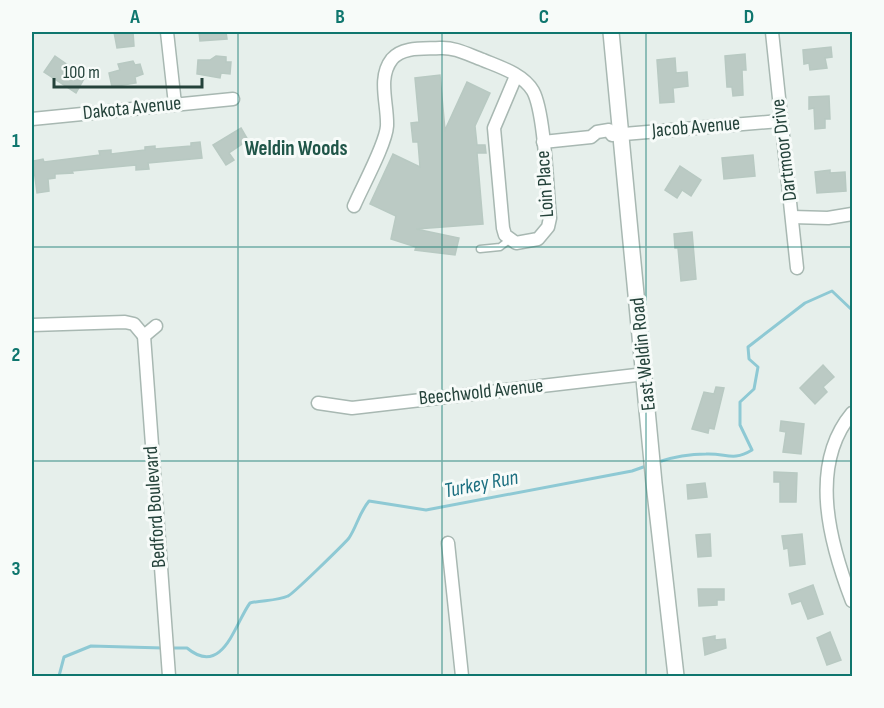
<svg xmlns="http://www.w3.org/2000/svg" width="884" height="708" font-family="'Sofia Sans Condensed',sans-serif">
<rect width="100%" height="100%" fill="#e6efeb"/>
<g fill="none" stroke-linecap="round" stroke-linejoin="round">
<g stroke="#8ec9d4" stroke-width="3">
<path d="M658 462C673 457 689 454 706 454 727 453 732 462 752 450L740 425V402L754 389 758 367 749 359 748 347 805 303 832 291 852 310"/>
<path d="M169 648H187C223 678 235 623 250 603 262 600 277 601 288 596 293 594 344 544 349 538 357 526 359 513 369 501L426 510 632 471 649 465"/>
<path d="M59 676 64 657 91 646 163 648"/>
</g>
</g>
<g fill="#bbcac4" stroke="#b8c9c2" stroke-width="1.5">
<path d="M114 32H133L134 46 117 48Z"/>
<path d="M199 32H226L227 39 200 41Z"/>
<path d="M831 47 832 57 825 58 827 68 810 70 809 63 804 64 803 50Z"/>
<path d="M745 54 746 70H742L743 95 733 96 732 87H727L725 56Z"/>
<path d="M55 56 85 77 76 93 44 72Z"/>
<path d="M216 56 226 57V62H231L230 74 221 73 220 78 197 74 198 60H210Z"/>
<path d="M675 58 676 73 687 72 688 86 673 88 674 102 660 103 657 60Z"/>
<path d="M133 61 135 65 140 64 143 74 135 77 136 83 112 87 109 73 120 70 118 64Z"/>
<path d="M440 75 445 130 467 82 490 93 475 126 477 145H485L486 153H477L483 224 416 229 459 238 455 255 415 250 416 247 391 239 396 216 370 204 393 154 420 167 418 142H413L411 123 419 122 415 78Z"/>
<path d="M829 96 830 119H825V128L815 129 814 108 809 109V97Z"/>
<path d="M241 128 248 140 229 153 234 160 226 165 213 145Z"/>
<path d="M200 142 202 158 148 163 149 169 136 170V165L72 171 73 173 55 174V178L48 179 49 191 37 193 33 161 43 159 44 162 100 155 99 151 111 150V154L145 150V147L155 146V149L191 146V143Z"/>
<path d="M753 155 755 176 724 179 722 158Z"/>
<path d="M680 166 701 180 691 196 682 190 677 198 665 190Z"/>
<path d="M830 170V173L845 172 846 191 817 193 815 172Z"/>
<path d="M692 232 696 279 681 281 678 248H675L674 234Z"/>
<path d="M823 365 834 377 823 387 827 392 815 404 800 388Z"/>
<path d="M716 387 724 388 714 429 709 428 708 433 692 429 704 392 714 394Z"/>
<path d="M781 421 804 424 801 454 783 452 786 432 780 431Z"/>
<path d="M774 472 797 473 796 502H780V482H774Z"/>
<path d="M705 483 707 497 688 499 687 485Z"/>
<path d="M710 534 711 556 698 557 696 535Z"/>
<path d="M802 534 805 564 790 566 788 548 784 549 782 536Z"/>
<path d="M813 585 823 614 808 619 801 601 792 604 789 594Z"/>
<path d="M698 589H724V600H717V605L699 606Z"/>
<path d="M830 632 841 660 827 665 817 638Z"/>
<path d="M715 636V640L725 639 726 648 705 655 703 638Z"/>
</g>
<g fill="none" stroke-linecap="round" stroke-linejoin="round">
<g stroke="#a8b8b2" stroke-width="9">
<path id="service" d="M480 249 500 247 509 240"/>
</g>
<g stroke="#a8b8b2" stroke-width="15">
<g id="minor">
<path d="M167 32 175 104"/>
<path d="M772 32 797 268"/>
<path d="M32 119 233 99"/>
<path d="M543 142 591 137 597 132 609 130 612 135 780 121"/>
<path d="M354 206C362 187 386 144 387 126 388 104 377 78 392 59 403 46 425 49 440 48 455 47 469 55 483 60 500 67 523 74 533 91 545 113 547 190 550 218L548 227 538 239 516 243 505 235 503 228 494 128 516 76"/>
<path d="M792 217 828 218 852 214"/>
<path d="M32 325 125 322 134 324 144 336 156 326"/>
<path d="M144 336 169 676"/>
<path d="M318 403 352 408 645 374"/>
<path d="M852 413C808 466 830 544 852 601"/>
<path d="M448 543 462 676"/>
</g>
</g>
<g stroke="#a8b8b2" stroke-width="18">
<path id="tertiary" d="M611 32 654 483 676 676"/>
</g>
<use href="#service" stroke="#fff" stroke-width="6"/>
<use href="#minor" stroke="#fff" stroke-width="12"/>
<use href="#tertiary" stroke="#fff" stroke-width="15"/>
</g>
<path fill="none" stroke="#0f766e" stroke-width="1.5" stroke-opacity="0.55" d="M238 32V676M442 32V676M646 32V676M32 247H852M32 461H852"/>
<g text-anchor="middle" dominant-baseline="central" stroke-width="6" stroke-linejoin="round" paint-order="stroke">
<g font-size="20" fill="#24423a" stroke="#f7fbf9">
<text transform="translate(132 108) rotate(-6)">Dakota Avenue</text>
<text transform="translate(696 127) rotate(-5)">Jacob Avenue</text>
<text transform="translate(784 150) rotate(-97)">Dartmoor Drive</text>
<text transform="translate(545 184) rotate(-94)">Loin Place</text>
<text transform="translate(643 354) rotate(-96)">East Weldin Road</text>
<text transform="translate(481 392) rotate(-6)">Beechwold Avenue</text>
<text transform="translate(155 507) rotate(-94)">Bedford Boulevard</text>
</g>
<g font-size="21" font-weight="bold" fill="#1f5548" stroke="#f7fbf9">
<text x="296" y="148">Weldin Woods</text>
</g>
<g font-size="21" font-style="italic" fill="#1c6f80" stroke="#f7fbf9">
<text transform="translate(481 484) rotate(-11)">Turkey Run</text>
</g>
</g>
<rect width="884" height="708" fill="none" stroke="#f7fbf9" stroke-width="66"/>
<path d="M54 78v9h148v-9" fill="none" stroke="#24423a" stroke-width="3"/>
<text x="63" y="78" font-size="18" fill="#24423a" stroke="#f7fbf9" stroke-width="4.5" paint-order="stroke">100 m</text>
<rect x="33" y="33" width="818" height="642" fill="none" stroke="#0f766e" stroke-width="2"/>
<g font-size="20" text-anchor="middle" font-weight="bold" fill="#0f766e">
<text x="135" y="23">A</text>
<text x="340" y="23">B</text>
<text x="544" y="23">C</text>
<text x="749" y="23">D</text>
<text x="16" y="147">1</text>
<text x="16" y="361">2</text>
<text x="16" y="575">3</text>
</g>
</svg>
